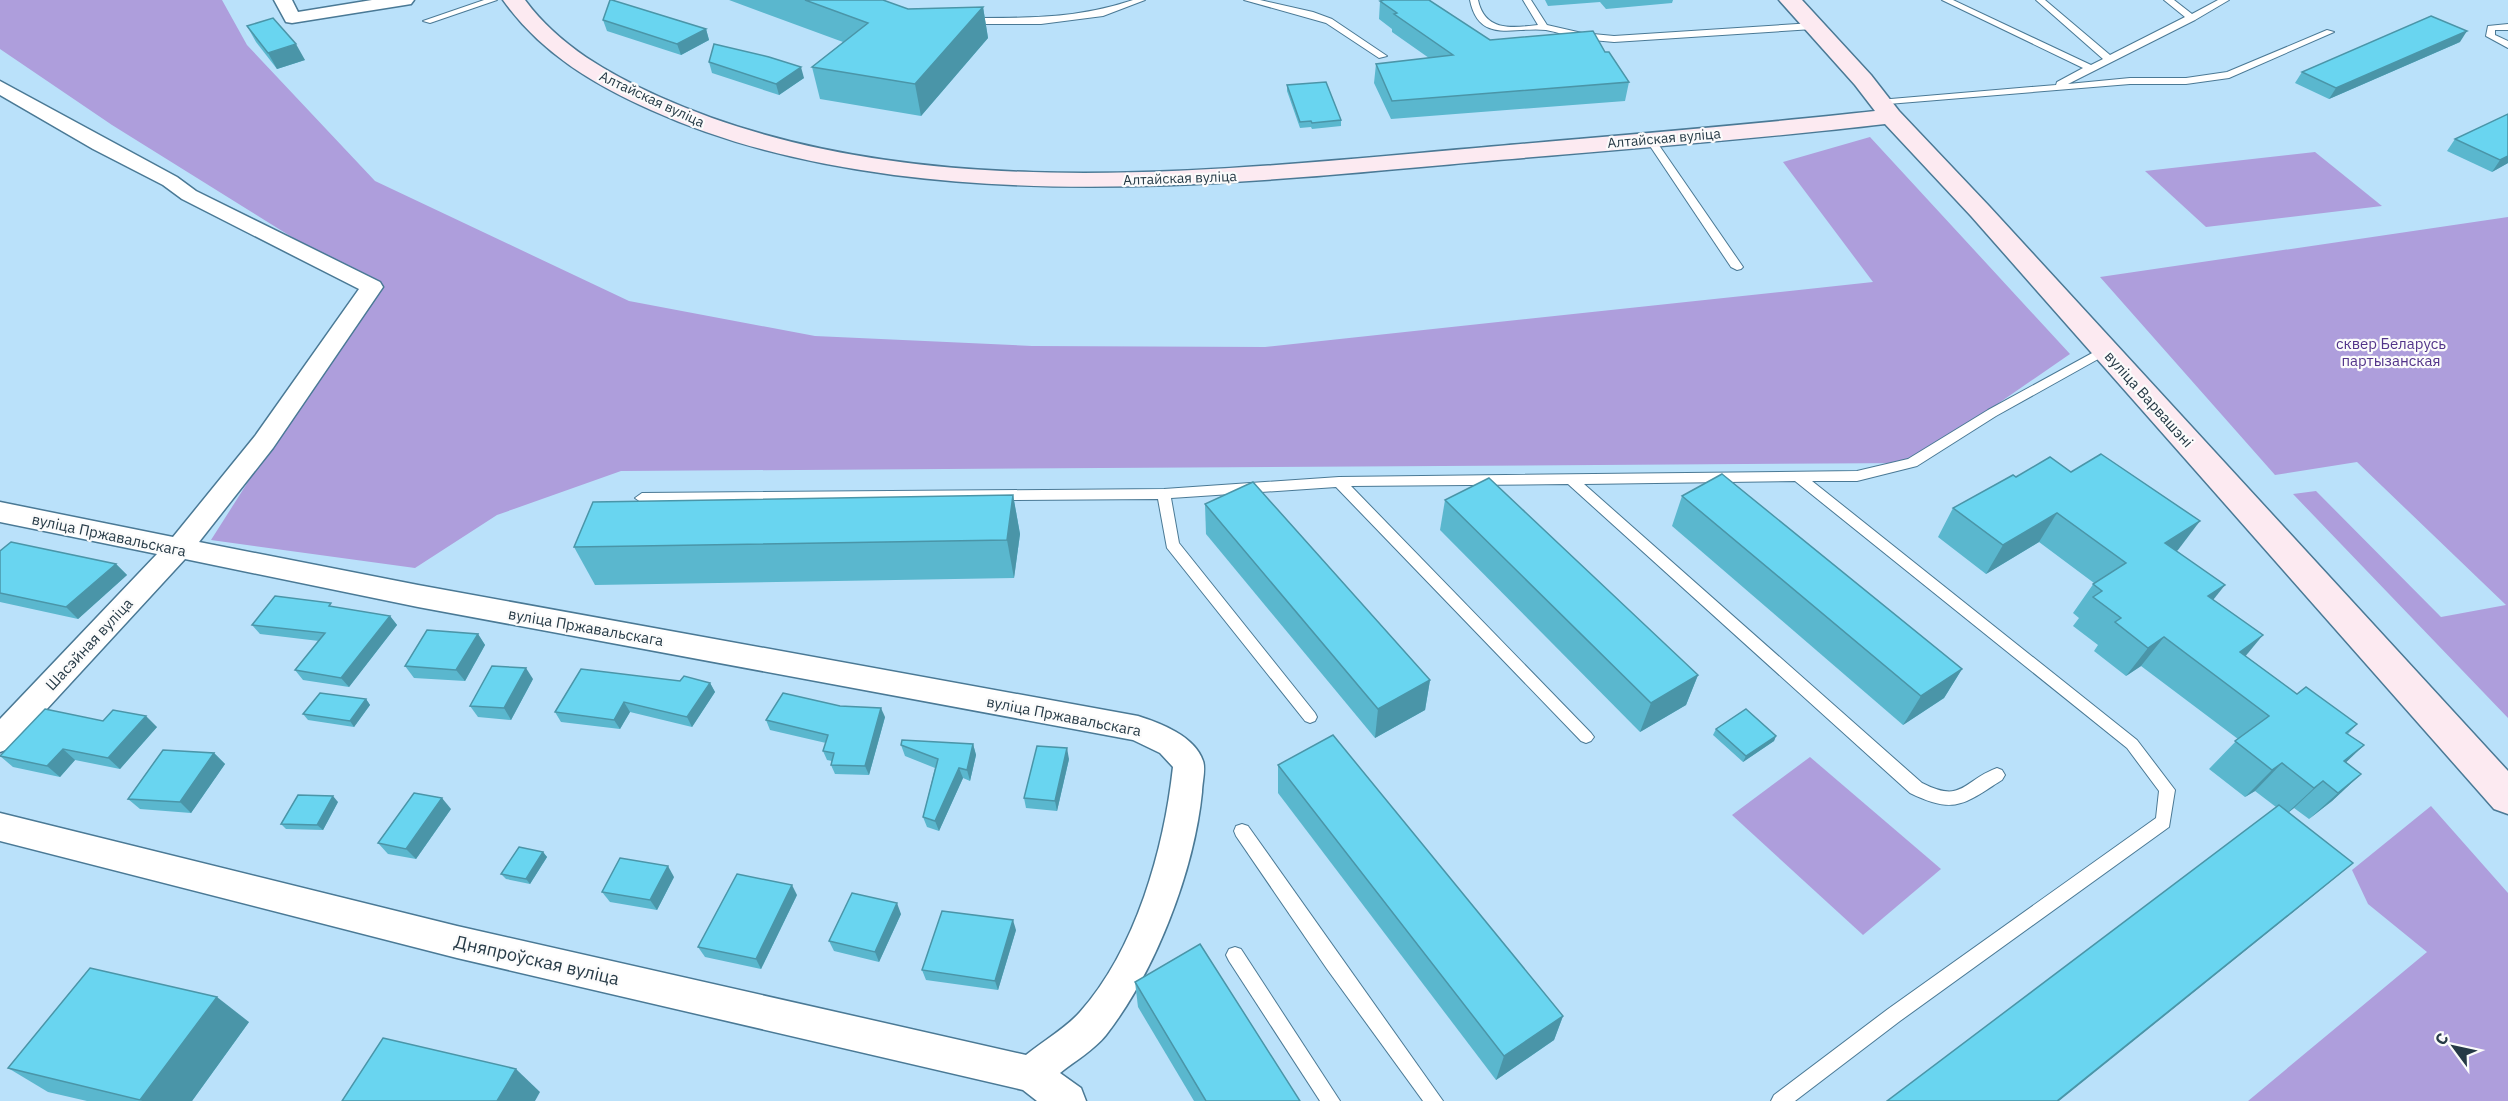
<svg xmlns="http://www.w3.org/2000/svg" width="2508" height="1101" font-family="'IBM Plex Sans',sans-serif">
<rect width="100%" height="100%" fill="#bae1fa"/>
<g fill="#ae9edc">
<path d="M0 0H222L247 45 375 181 629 301 815 336 1032 346 1265 347 1873 282 1783 162 1870 137 2070 354 1912 463 621 471 497 515 415 568 211 540 372 287 112 125 0 49Z"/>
<path d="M2315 152 2382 206 2206 227 2145 171Z"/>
<path d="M2508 217V718L2293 494 2316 491 2441 617 2506 605 2357 462 2275 475 2100 277Z"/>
<path d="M1810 757 1941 869 1863 935 1732 815Z"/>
<path d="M2431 806 2508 893V1101H2248L2427 952 2368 904 2352 870Z"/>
</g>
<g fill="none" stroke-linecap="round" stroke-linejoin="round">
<g stroke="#4a7995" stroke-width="2">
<g id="lane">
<path d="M484 0H497L430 23 423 21Z"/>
<path d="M1133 0H1145L1103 16 1041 24H969L965 21 969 18C1028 18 1076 19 1133 0Z"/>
<path d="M1244 0H1260L1313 12 1332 19 1387 56 1379 58 1326 23Z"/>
<path d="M1470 0H1478C1485 32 1512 28 1538 25L1523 0H1531L1547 25 1582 33 1614 36 1813 23 1817 26 1813 29 1614 42C1603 41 1592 40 1582 39 1570 37 1558 32 1546 30 1515 26 1479 45 1470 0Z"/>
<path d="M1942 0H1953L2091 65 2103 59 2036 0H2045L2110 55 2185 17 2164 0H2174L2192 14 2218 0H2229L2195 20 2068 84 2130 78H2186L2227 72 2327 30 2334 32 2229 78 2186 84H2130L1876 105V101L1879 100 2056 85 2057 82 2083 68Z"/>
<path d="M2508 24V30H2495V35L2508 41V48L2486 36 2488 26Z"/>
<path d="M1651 137 1654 138 1743 267 1741 269 1737 270 1731 267 1646 140Z"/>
<path d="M2105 346 2111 350 2109 353 1996 416 1917 466 1857 481H1812L2137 740 2175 790 2169 827 1900 1021 1795 1101H1771L1774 1095 1888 1009 2156 818 2159 791 2127 748 1795 481 1584 484 1922 783C1963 804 1962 781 1997 768L2002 770 2005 775 2002 780C1964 804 1955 815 1910 793L1568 484 1351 486 1591 733 1594 737 1591 741 1586 743 1581 741 1336 487 1171 498 1179 543 1315 713 1317 717 1315 721 1310 723 1305 721 1167 548 1158 499 642 503 635 498 642 493 1164 489 1339 477 1857 471 1908 459 1988 410Z"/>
<path d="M1242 824 1248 826 1443 1101H1423L1327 969 1236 836 1234 831 1236 826Z"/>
<path d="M1235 947 1241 949 1340 1101H1320L1229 961 1226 955 1229 949Z"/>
</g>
</g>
<g stroke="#4a7995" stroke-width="3">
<g id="street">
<path d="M274 0H292L298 12 372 0H414L411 4 405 5 292 23 286 22Z"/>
<path d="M0 81 177 177 196 191 380 282 383 287 273 448 199 542 418 585 1138 716C1160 723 1195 736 1203 761 1206 769 1202 783 1202 792 1194 872 1155 972 1106 1035 1094 1050 1075 1061 1060 1073L1081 1088 1086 1101H1037L1023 1090 457 958 0 841V813L457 926 1026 1055C1043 1041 1066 1028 1080 1012 1136 949 1164 849 1173 767L1160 753 1133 740 418 607 185 559 11 748 0 752V719L157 554 0 522V502L173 537 255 436 359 289 182 199 163 185 93 149 0 95Z"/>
</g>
</g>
<g stroke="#4a7995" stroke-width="3">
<path id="secondary" d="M503 0H525C559 46 609 74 660 97 915 211 1227 169 1498 146 1623 135 1749 125 1875 111L1855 85 1779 0H1802L1871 75 1899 111 1989 206 2508 771V814L2494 809 1971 216 1885 124C1756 139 1627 149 1498 160 1296 178 1096 201 894 175 811 164 728 145 651 110 593 84 541 53 503 0Z"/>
</g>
<use href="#lane" fill="#fff" fill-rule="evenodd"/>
<use href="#street" fill="#fff" fill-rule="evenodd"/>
<use href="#secondary" fill="#fceaf1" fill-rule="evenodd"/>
</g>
<g fill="#5ab7ce">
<path d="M729 0H883L908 9 983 7 988 38 921 116 820 99 812 67 843 42Z"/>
<path d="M1545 0H1673L1672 3 1606 9 1600 2 1548 6Z"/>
<path d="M1380 1 1490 40 1605 52 1629 82 1625 101 1391 119 1374 83 1376 64 1429 58 1392 32V29L1379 19Z"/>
<path d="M603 20 706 29 709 40 681 55 607 31Z"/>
<path d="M247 26 305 60 277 69 256 42Z"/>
<path d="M2460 42 2329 99 2295 83 2302 72Z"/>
<path d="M709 62 804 78 779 95 712 73Z"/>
<path d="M1287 85 1341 120V126L1312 129 1311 127 1300 128 1287 91Z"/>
<path d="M2508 114V163L2492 172 2447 151 2455 139Z"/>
<path d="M2016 477 2178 550 2176 551 2213 600 2245 656 2297 694 2357 724 2348 734 2364 745 2346 762 2361 774 2332 801 2309 819 2294 808 2289 812 2307 901 2276 807 2255 791 2245 797 2209 769 2238 739 2141 666 2126 676 2094 651 2098 645 2073 626 2079 618 2073 613 2094 583 2039 542 1986 574 1938 537 1953 508Z"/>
<path d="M1013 495 1020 534 1014 578 595 585 574 547Z"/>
<path d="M1682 496 1962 669 1944 698 1903 725 1672 526Z"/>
<path d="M1445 500 1698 675 1686 705 1640 732 1440 530Z"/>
<path d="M1205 504 1430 680 1425 710 1375 738 1206 534Z"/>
<path d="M0 551 116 564 127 575 78 619 0 602Z"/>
<path d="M334 607 390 616 397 625 349 687 303 680 295 670 319 641 260 634 252 625Z"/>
<path d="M478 634 485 645 465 681 414 678 405 666Z"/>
<path d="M533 679 511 720 478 717 470 706Z"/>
<path d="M680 681 710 683 715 692 692 727 630 712 620 729 561 722 555 712Z"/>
<path d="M366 699 370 705 354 727 308 720 303 714Z"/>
<path d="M885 717 869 775 835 774 831 765 832 761 827 760 823 751 826 743 770 730 766 720Z"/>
<path d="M103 721 157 727 120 769 75 760 60 777 13 767 0 756Z"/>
<path d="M1716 729 1776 736 1774 741 1743 762 1713 735Z"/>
<path d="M973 744 976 755 970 781 963 778 939 831 927 827 923 817 935 768 905 756 901 745Z"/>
<path d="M214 753 225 764 191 813 140 809 128 799Z"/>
<path d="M1069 759 1057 811 1026 808 1024 798Z"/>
<path d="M1278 765 1563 1016 1554 1040 1496 1080 1278 793Z"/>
<path d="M338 802 323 830 286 829 281 824Z"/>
<path d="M451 809 416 859 388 854 378 843Z"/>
<path d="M543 852 547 857 530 884 506 879 501 874Z"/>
<path d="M674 877 657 910 610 902 602 892Z"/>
<path d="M797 895 761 969 705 957 698 947Z"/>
<path d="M901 914 879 962 834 951 829 941Z"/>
<path d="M1016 930 998 990 926 980 922 970Z"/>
<path d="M1135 982 1300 1101H1194L1138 1007Z"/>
<path d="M249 1022 192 1101H87L48 1092 8 1068Z"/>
</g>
<g fill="#4a95a8">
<path d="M983 7 988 38 921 116 915 84Z"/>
<path d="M706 29 709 40 681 55 677 44Z"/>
<path d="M2467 31 2460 42 2329 99 2336 88Z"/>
<path d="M296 44 305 60 277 69 268 53Z"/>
<path d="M801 67 804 78 779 95 776 84Z"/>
<path d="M2508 156V163L2492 172 2500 160Z"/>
<path d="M1013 495 1020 534 1014 578 1007 540Z"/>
<path d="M2057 513 2039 542 1986 574 2003 545Z"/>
<path d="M2200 521 2178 550 2144 572 2165 543Z"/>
<path d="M116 564 127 575 78 619 66 607Z"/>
<path d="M2225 585 2202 614 2208 596Z"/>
<path d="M390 616 397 625 349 687 341 678Z"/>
<path d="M478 634 485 645 465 681 456 670Z"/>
<path d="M2263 635 2239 664 2240 652Z"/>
<path d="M2164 637 2141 666 2126 676 2148 648Z"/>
<path d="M526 668 533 679 511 720 504 708Z"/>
<path d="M1962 669 1944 698 1903 725 1921 696Z"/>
<path d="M1698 675 1686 705 1640 732 1651 703Z"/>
<path d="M1430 680 1425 710 1375 738 1378 709Z"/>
<path d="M710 683 715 692 692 727 687 717Z"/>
<path d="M366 699 370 705 354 727 350 721Z"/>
<path d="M624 702 630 712 620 729 614 720Z"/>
<path d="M881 708 885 717 869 775 865 766Z"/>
<path d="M146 716 157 727 120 769 108 758Z"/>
<path d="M1776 736 1774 741 1743 762 1746 756Z"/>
<path d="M973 744 976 755 970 781 967 770Z"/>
<path d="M2364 745 2335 773 2344 761Z"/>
<path d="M1067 748 1069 759 1057 811 1055 801Z"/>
<path d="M63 749 75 760 60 777 47 766Z"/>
<path d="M214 753 225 764 191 813 180 802Z"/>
<path d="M2282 763 2255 791 2245 797 2272 770Z"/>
<path d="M959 768 963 778 939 831 935 821Z"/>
<path d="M2361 774 2332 801 2309 819 2338 793Z"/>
<path d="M2323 781 2294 808 2285 815 2314 788Z"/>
<path d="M333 796 338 802 323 830 317 825Z"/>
<path d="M442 798 451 809 416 859 406 849Z"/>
<path d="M543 852 547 857 530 884 526 879Z"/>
<path d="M2353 863 2307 901 2059 1101H2057Z"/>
<path d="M668 866 674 877 657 910 650 900Z"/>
<path d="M792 885 797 895 761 969 756 959Z"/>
<path d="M897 903 901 914 879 962 875 952Z"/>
<path d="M1013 920 1016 930 998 990 995 981Z"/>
<path d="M217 997 249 1022 192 1101H142L140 1100Z"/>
<path d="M1563 1016 1554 1040 1496 1080 1504 1056Z"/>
<path d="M516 1069 540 1092 535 1101H497Z"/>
</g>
<g fill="#69d5f0" stroke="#4a95a8" stroke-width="1.5">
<path d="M610 0H612L706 29 677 44 603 20Z"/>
<path d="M805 0H883L908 9 983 7 915 84 812 67 868 23Z"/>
<path d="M1384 0H1429L1490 40 1593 31 1605 52H1609L1629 82 1392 101 1376 64 1453 55 1394 14 1397 13 1380 1Z"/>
<path d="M2431 16 2467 31 2336 88 2302 72Z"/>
<path d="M273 18 296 44 268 53 247 26Z"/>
<path d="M714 44 769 57 801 67 776 84 709 62Z"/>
<path d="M1326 82 1341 120 1312 123 1311 121 1300 122 1287 85Z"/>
<path d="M2508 114V156L2500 160 2455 139Z"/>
<path d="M2101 454 2200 521 2165 543 2225 585 2208 596 2263 635 2240 652 2297 694 2306 687 2357 724 2346 733 2364 745 2344 761 2361 774 2338 793 2323 781 2314 788 2282 763 2272 770 2235 741 2269 716 2164 637 2148 648 2115 622 2121 618 2093 597 2102 591 2093 584 2126 563 2057 513 2003 545 1953 508 2013 475 2016 477 2050 457 2071 472Z"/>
<path d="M1722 474 1962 669 1921 696 1682 496Z"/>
<path d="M1489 478 1698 675 1651 703 1445 500Z"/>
<path d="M1253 482 1430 680 1378 709 1205 504Z"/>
<path d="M1013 495 1007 540 574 547 593 502Z"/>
<path d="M11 542 116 564 66 607 0 593V551Z"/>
<path d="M275 596 331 603 329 606 390 616 341 678 295 670 325 633 252 625Z"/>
<path d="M427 630 478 634 456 670 405 666Z"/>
<path d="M492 666 526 668 504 708 470 706Z"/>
<path d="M581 669 680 681 684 676 710 683 687 717 624 702 614 720 555 712Z"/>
<path d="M320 693 366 699 350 721 303 714Z"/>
<path d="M783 693 840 706 881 708 865 766 831 765 834 753 823 751 828 735 766 720Z"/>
<path d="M45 709 103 721 113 710 146 716 108 758 63 749 47 766 0 756Z"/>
<path d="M1746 709 1776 736 1746 756 1716 729Z"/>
<path d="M1333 735 1563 1016 1504 1056 1278 765Z"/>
<path d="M902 740 973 744 967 770 959 768 935 821 923 817 938 759 901 745Z"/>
<path d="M1037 746 1067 748 1055 801 1024 798Z"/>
<path d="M163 750 214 753 180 802 128 799Z"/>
<path d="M414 793 442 798 406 849 378 843Z"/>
<path d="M298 795 333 796 317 825 281 824Z"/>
<path d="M2279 805 2353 863 2057 1101H1887Z"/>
<path d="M519 847 543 852 526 879 501 874Z"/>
<path d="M620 858 668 866 650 900 602 892Z"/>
<path d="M737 874 792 885 756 959 698 947Z"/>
<path d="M852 893 897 903 875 952 829 941Z"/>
<path d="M942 911 1013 920 995 981 922 970Z"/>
<path d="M1200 944 1300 1101H1206L1135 982Z"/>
<path d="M90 968 217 997 140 1100 8 1068Z"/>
<path d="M383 1038 516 1069 497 1101H342Z"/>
</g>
<g text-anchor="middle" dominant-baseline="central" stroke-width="4.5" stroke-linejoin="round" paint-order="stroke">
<g font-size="14" fill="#263a46" stroke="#fbfbfb">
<text transform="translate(652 99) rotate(25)">Алтайская вуліца</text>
<text transform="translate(1664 138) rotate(-5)">Алтайская вуліца</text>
<text transform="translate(1180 178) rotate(-2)">Алтайская вуліца</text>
</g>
<g font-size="15" fill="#523489" stroke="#fbfbfb">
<text x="2391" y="343">сквер Беларусь<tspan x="2391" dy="17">партызанская</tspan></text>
</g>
<g font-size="15" fill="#263a46" stroke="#fbfbfb">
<text transform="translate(2149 399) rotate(48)">вуліца Варвашэні</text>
<text transform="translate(109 535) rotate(12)">вуліца Пржавальскага</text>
<text transform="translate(586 627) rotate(10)">вуліца Пржавальскага</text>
<text transform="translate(89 644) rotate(-47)">Шасэйная вуліца</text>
<text transform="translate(1064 716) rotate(11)">вуліца Пржавальскага</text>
</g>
<g font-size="18" fill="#263a46" stroke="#fbfbfb">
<text transform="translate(537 960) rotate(13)">Дняпроўская вуліца</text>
</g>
</g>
<g transform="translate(2454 1047) rotate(303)" stroke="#fbfbfb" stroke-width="4.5" paint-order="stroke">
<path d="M0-4.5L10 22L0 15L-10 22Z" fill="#263a46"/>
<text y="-9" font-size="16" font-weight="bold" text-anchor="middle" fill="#263a46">С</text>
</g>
</svg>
